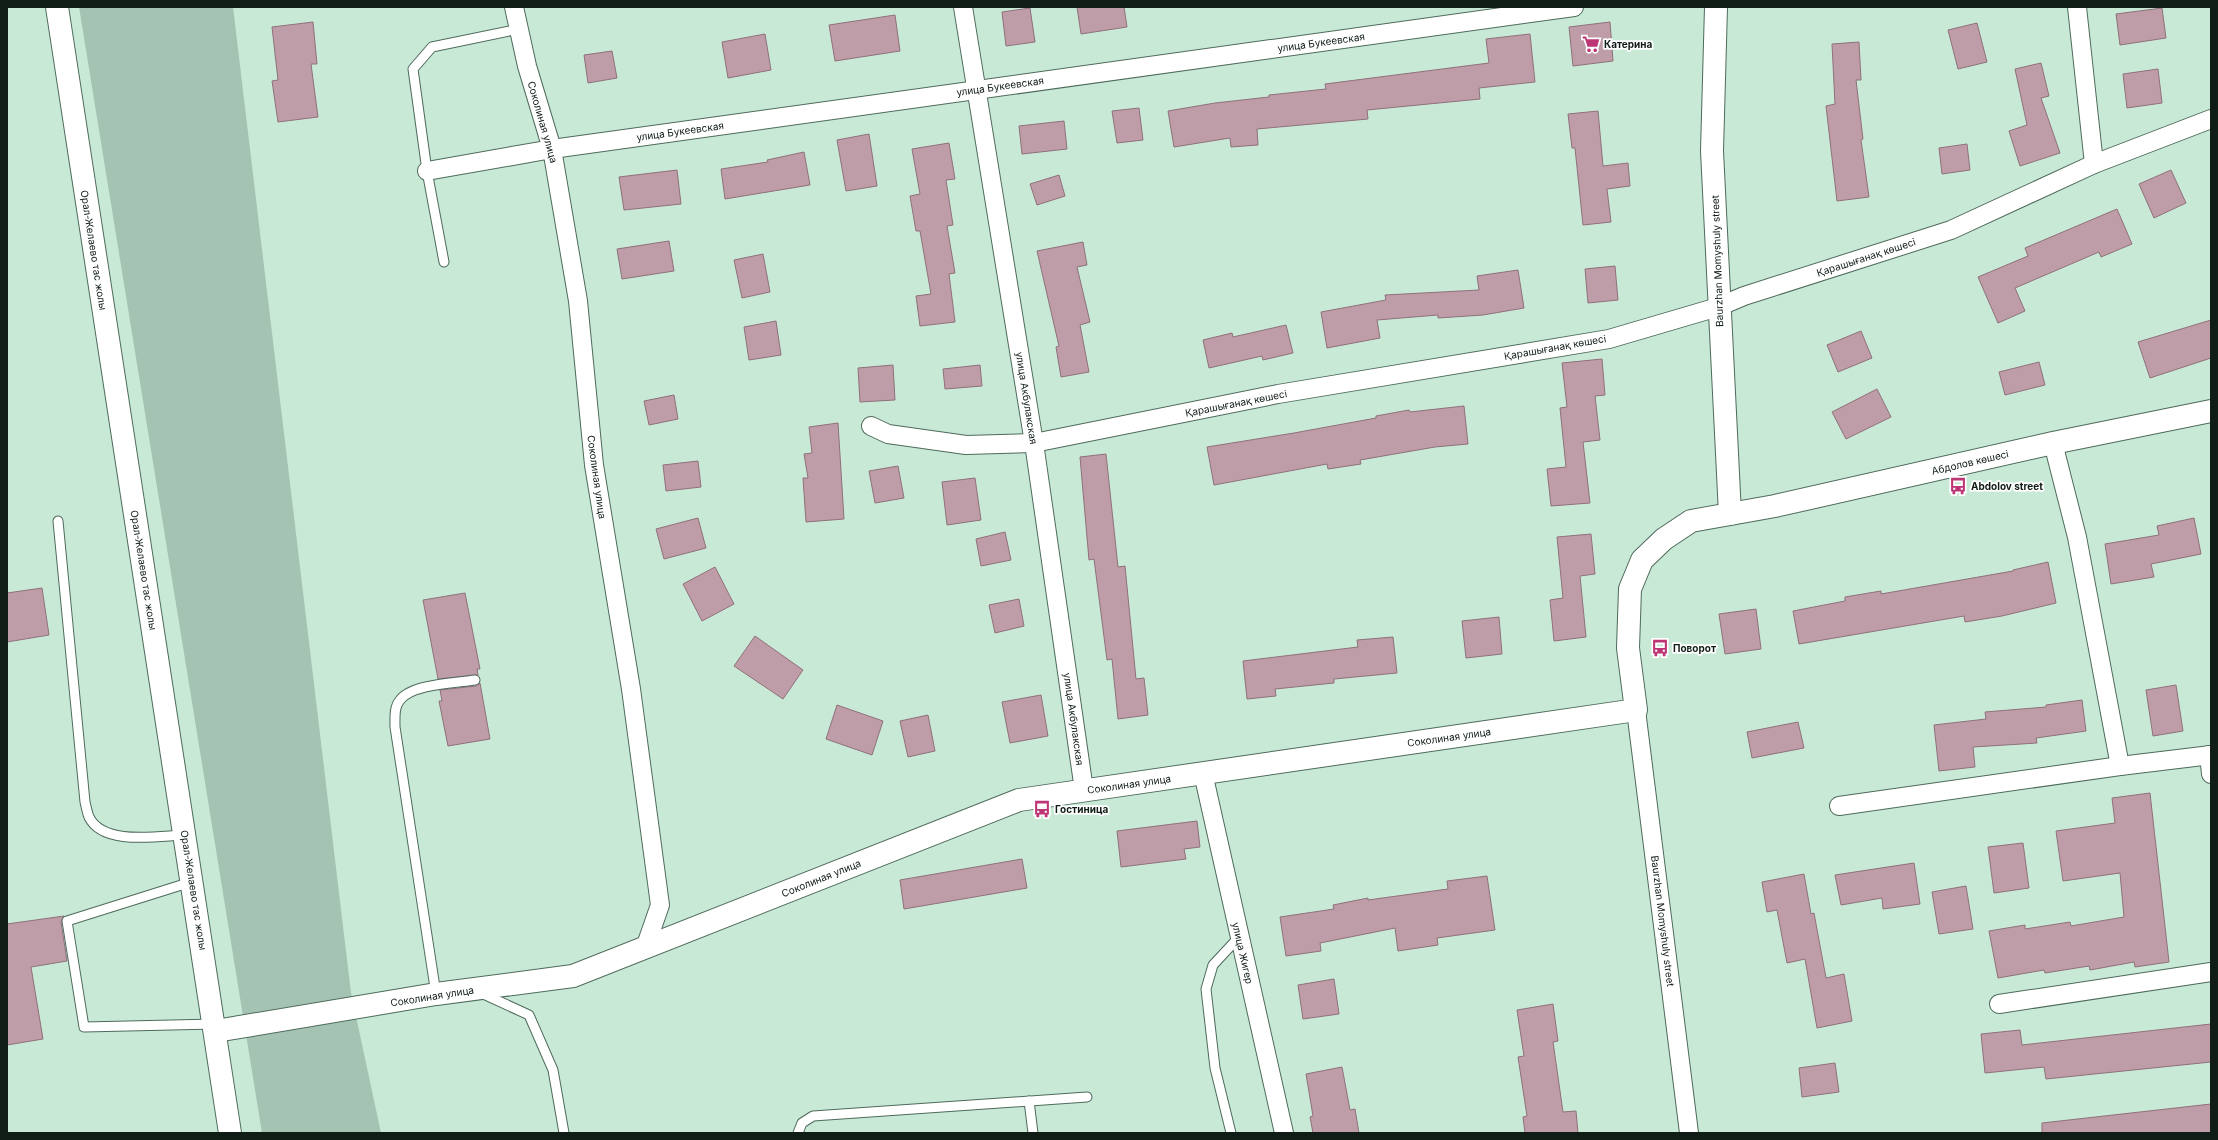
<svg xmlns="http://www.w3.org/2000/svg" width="2218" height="1140" font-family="Inter,sans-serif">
<rect width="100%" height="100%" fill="#c9e9d7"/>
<path fill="#a5c3b2" d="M79 7H233L351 993 381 1133H262Z"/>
<g fill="#be9da8" stroke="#8f707b">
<path d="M1077 7H1124L1127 27 1081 34Z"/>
<path d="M1030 8 1035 42 1006 46 1002 12Z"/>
<path d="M2162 8 2166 38 2120 45 2116 14Z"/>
<path d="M895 15 900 51 835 61 829 25Z"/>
<path d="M313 22 317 64H311L318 117 278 122 272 81 278 80 272 27Z"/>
<path d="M1610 22 1613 61 1573 66 1569 27Z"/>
<path d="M1977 23 1987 62 1958 69 1948 30Z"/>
<path d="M765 34 771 70 728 78 722 42Z"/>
<path d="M1530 34 1535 82 1479 88 1480 99 1367 110 1368 119 1257 129 1258 145 1231 147 1230 138 1174 147 1168 111 1215 103 1269 97V95L1326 89 1325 84 1489 63 1486 39Z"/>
<path d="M1859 42 1861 80H1856L1863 139 1861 140 1869 197 1837 201 1826 106 1835 104 1832 44Z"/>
<path d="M612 51 617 78 588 83 584 55Z"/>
<path d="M2041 63 2049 96 2041 98 2060 153 2020 166 2009 131 2027 125 2015 69Z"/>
<path d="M2158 69 2162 103 2127 108 2123 74Z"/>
<path d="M1139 108 1143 140 1117 143 1112 111Z"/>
<path d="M1598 111 1603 166 1628 163 1630 186 1607 189 1611 222 1583 225 1575 148H1572L1568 114Z"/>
<path d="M1064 121 1067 149 1022 154 1019 126Z"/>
<path d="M869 134 877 186 846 191 837 140Z"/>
<path d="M949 143 955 179 946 180 953 225 947 226 955 273 949 274 955 322 920 326 916 296 931 294 920 231H916L910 196 920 194 912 149Z"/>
<path d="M1967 144 1970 170 1942 174 1939 148Z"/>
<path d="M804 152 810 185 725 199 721 169 768 162 767 160Z"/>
<path d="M677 170 681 204 624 210 619 177Z"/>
<path d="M2171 170 2186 203 2154 218 2139 184Z"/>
<path d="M1059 175 1065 196 1037 205 1030 184Z"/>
<path d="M2117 209 2132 244 2101 257 2099 252 2015 288 2025 311 1998 323 1978 277 2028 256 2025 248Z"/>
<path d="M669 241 674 271 622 279 617 249Z"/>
<path d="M1083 242 1087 265 1077 267 1090 322 1080 325 1089 372 1061 377 1056 347 1059 346 1037 251Z"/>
<path d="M763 254 770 292 742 298 734 260Z"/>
<path d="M1615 266 1618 300 1588 303 1585 269Z"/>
<path d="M1518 270 1524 308 1483 315 1438 318V315L1377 320 1380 338 1327 348 1321 312 1386 300 1385 295 1479 290 1477 276Z"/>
<path d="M2211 320V358L2150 378 2138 342Z"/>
<path d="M776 321 781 355 749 360 744 327Z"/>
<path d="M1286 325 1293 353 1263 360 1262 356 1209 368 1203 340 1232 333 1233 337Z"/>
<path d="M1861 331 1872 358 1838 372 1827 345Z"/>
<path d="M1602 359 1605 395 1595 396 1600 440 1583 442 1590 503 1551 506 1547 469 1566 467 1560 408 1567 407 1562 363Z"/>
<path d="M2039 362 2045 385 2005 395 1999 372Z"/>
<path d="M893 365 895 400 860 402 858 368Z"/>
<path d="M980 365 982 386 945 389 943 369Z"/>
<path d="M1877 389 1891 417 1846 439 1832 412Z"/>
<path d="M674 395 678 419 649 425 644 401Z"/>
<path d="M1464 406 1468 444 1435 447 1360 460 1361 464 1328 469 1327 464 1214 485 1207 447 1294 433 1376 418V416L1409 410 1410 412Z"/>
<path d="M838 423 844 519 806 522 803 478H808L804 454 812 453 809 427Z"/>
<path d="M1106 454 1118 567 1125 566 1136 679 1144 678 1148 715 1118 719 1112 659 1107 660 1094 559 1089 560 1080 457Z"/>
<path d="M698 461 701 487 666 491 663 465Z"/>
<path d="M898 466 904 498 875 503 869 471Z"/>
<path d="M975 478 981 520 947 525 942 482Z"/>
<path d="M698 518 706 548 664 559 656 529Z"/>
<path d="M2194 518 2201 554 2151 564 2154 577 2111 584 2105 544 2159 535 2157 526Z"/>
<path d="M1005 532 1011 560 981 566 976 539Z"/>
<path d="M1591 534 1595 574 1580 576 1586 637 1554 641 1550 600 1563 598 1557 537Z"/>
<path d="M2048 562 2056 603 2002 616 1965 622 1964 616 1799 644 1793 611 1845 601V597L1881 591V594L2013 571V570Z"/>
<path d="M715 567 734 604 702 621 683 584Z"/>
<path d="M42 588 49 635 7 642V593Z"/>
<path d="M465 593 480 669H477L478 675 438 679 423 600Z"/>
<path d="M1019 599 1024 626 995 633 989 605Z"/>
<path d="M1756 609 1761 649 1725 654 1719 614Z"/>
<path d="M1499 617 1502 654 1466 658 1462 621Z"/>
<path d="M755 636 803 670 783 699 734 666Z"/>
<path d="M1393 637 1397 673 1334 679V683L1275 689 1276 696 1247 699 1243 661 1358 647 1357 640Z"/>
<path d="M480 683 490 739 448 746 439 701H442L440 690 476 686Z"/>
<path d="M2176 685 2183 731 2153 736 2146 690Z"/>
<path d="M1041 695 1048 736 1010 743 1002 702Z"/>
<path d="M2082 700 2086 731 2036 738 2037 743 1973 747 1975 767 1939 771 1934 725 1986 719 1985 712 2046 707V705Z"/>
<path d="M837 705 883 721 872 755 826 739Z"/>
<path d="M928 715 935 751 908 757 900 721Z"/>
<path d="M1798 722 1804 748 1752 758 1747 732Z"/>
<path d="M2150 793 2169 962 2135 967 2134 962 2090 970 2089 966 2045 973 2044 970 1998 978 1989 931 2025 925V929L2070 922 2071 926 2124 917 2120 873 2063 881 2056 831 2115 823 2112 798Z"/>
<path d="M1197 821 1200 847 1184 849 1186 859 1121 867 1117 831Z"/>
<path d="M2023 843 2029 888 1994 893 1988 847Z"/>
<path d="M1022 859 1027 888 904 909 900 880Z"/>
<path d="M1914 863 1920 904 1883 909 1882 898 1841 905 1835 875Z"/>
<path d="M1804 874 1811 914 1814 913 1826 978 1844 974 1852 1021 1817 1028 1805 959 1787 963 1777 910 1767 912 1762 882Z"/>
<path d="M1487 876 1495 930 1437 938 1438 945 1398 951 1395 928 1320 943 1321 951 1286 956 1280 917 1334 909 1333 905 1368 898V900L1448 889 1447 881Z"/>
<path d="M1966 886 1973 929 1939 934 1932 892Z"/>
<path d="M64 916 61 922 67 961 31 967 43 1039 7 1045V924Z"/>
<path d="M1334 979 1339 1014 1303 1019 1298 985Z"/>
<path d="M1553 1004 1558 1041 1553 1042 1563 1112 1576 1111 1578 1133H1525L1523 1117 1527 1116 1518 1057 1524 1056 1517 1010Z"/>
<path d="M2211 1024V1062L2046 1079 2044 1067 1985 1073 1981 1034 2020 1030 2022 1045Z"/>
<path d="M1835 1063 1839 1092 1802 1097 1799 1068Z"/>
<path d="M1342 1067 1350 1110 1355 1109 1359 1133H1313L1310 1117 1313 1116 1306 1074Z"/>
<path d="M2211 1104V1133H2042V1123Z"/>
</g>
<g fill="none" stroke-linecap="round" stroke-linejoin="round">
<g stroke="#4e6a5b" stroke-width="11">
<g id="service">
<path d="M444 262 427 171 413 69 432 47 519 29"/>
<path d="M58 521 85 802C86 806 87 812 89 817 103 846 158 836 184 835"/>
<path d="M191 882 67 921 84 1027 215 1024"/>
<path d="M481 993 529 1015 553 1070 564 1133"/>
<path d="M436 994 395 727C395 717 394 707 400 700 412 684 456 683 475 680"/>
<path d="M1029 1101 1033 1133"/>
<path d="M798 1133 802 1123 813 1116 1087 1097"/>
<path d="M1231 1133 1215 1068 1206 989 1213 965 1240 936"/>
</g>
</g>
<g stroke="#4e6a5b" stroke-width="20">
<g id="minor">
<path d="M514 7 527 66 552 149 578 301 594 465 631 689 660 905 645 948"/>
<path d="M963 7 1034 443 1084 790"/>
<path d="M2077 7 2094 164"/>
<path d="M427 171 552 149 1574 7"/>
<path d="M871 426 888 434 966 445 1034 443 1278 394 1609 339 1718 307 1744 296 1951 230 2094 164 2211 119"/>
<path d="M2053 443 2077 537 2120 766 2211 755"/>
<path d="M1636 710 1689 1133"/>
<path d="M2209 755 2211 774"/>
<path d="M1203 773 1284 1133"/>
<path d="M1839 806 2120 766"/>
<path d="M1999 1004 2211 972"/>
</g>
</g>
<g stroke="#4e6a5b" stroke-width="24">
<g id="tertiary">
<path d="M1716 7 1712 151 1730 514"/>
<path d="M216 1031 436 994 573 976 1019 800 1636 710 1628 648 1630 589 1642 560 1664 539 1691 521 1775 506 2053 443 2211 411"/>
</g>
</g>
<g stroke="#4e6a5b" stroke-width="24">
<path id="primary" d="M57 7 230 1133"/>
</g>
<use href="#service" stroke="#fff" stroke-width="9"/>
<use href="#minor" stroke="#fff" stroke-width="18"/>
<use href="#tertiary" stroke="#fff" stroke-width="22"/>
<use href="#primary" stroke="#fff" stroke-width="22"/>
</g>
<defs>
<g id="supermarket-bare" transform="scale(1.38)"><path d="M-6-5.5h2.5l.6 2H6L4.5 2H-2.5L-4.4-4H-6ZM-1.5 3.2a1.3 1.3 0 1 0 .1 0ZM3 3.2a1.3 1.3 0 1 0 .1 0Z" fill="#bd3575" stroke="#fff" stroke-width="2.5" paint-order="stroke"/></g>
<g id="bus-bare" transform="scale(1.38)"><path d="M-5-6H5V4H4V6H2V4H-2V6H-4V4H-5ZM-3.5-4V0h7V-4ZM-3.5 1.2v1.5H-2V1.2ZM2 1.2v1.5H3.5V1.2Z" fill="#bd3575" stroke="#fff" stroke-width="2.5" paint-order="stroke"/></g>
</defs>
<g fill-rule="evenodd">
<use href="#supermarket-bare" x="1591" y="44"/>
<use href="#bus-bare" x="1958" y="486"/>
<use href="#bus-bare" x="1660" y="648"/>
<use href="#bus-bare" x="1042" y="809"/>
</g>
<g text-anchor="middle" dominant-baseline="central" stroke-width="3.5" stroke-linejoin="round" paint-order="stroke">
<g font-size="10" fill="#101c16" stroke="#fff">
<text transform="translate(1321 42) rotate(-8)">улица Букеевская</text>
<text transform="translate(1000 86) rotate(-8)">улица Букеевская</text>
<text transform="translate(543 122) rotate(74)">Соколиная улица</text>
<text transform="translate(680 131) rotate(-8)">улица Букеевская</text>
<text transform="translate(94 250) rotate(81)">Орал-Желаево тас жолы</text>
<text transform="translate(1866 257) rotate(-18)">Қарашығанақ көшесі</text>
<text transform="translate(1717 261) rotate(-92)">Baurzhan Momyshuly street</text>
<text transform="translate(1555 347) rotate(-10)">Қарашығанақ көшесі</text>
<text transform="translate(1027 398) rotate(81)">улица Акбулакская</text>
<text transform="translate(1236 403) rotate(-11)">Қарашығанақ көшесі</text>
<text transform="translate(1970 462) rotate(-13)">Абдолов көшесі</text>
<text transform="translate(597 477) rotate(82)">Соколиная улица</text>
<text transform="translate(144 570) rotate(81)">Орал-Желаево тас жолы</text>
<text transform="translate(1074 719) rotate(82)">улица Акбулакская</text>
<text transform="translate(1449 737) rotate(-8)">Соколиная улица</text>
<text transform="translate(1129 784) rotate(-8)">Соколиная улица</text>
<text transform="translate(821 878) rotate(-22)">Соколиная улица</text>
<text transform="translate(194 890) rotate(81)">Орал-Желаево тас жолы</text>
<text transform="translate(1663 921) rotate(83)">Baurzhan Momyshuly street</text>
<text transform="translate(1243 953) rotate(77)">улица Жигер</text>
<text transform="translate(432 996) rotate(-9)">Соколиная улица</text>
</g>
<g font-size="10" font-weight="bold" fill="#101c16" stroke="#fff" text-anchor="start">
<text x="1604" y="44">Катерина</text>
<text x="1971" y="486">Abdolov street</text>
<text x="1673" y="648">Поворот</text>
<text x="1055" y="809">Гостиница</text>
</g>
</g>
<rect width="2218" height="1140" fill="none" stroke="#101c16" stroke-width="16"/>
</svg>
